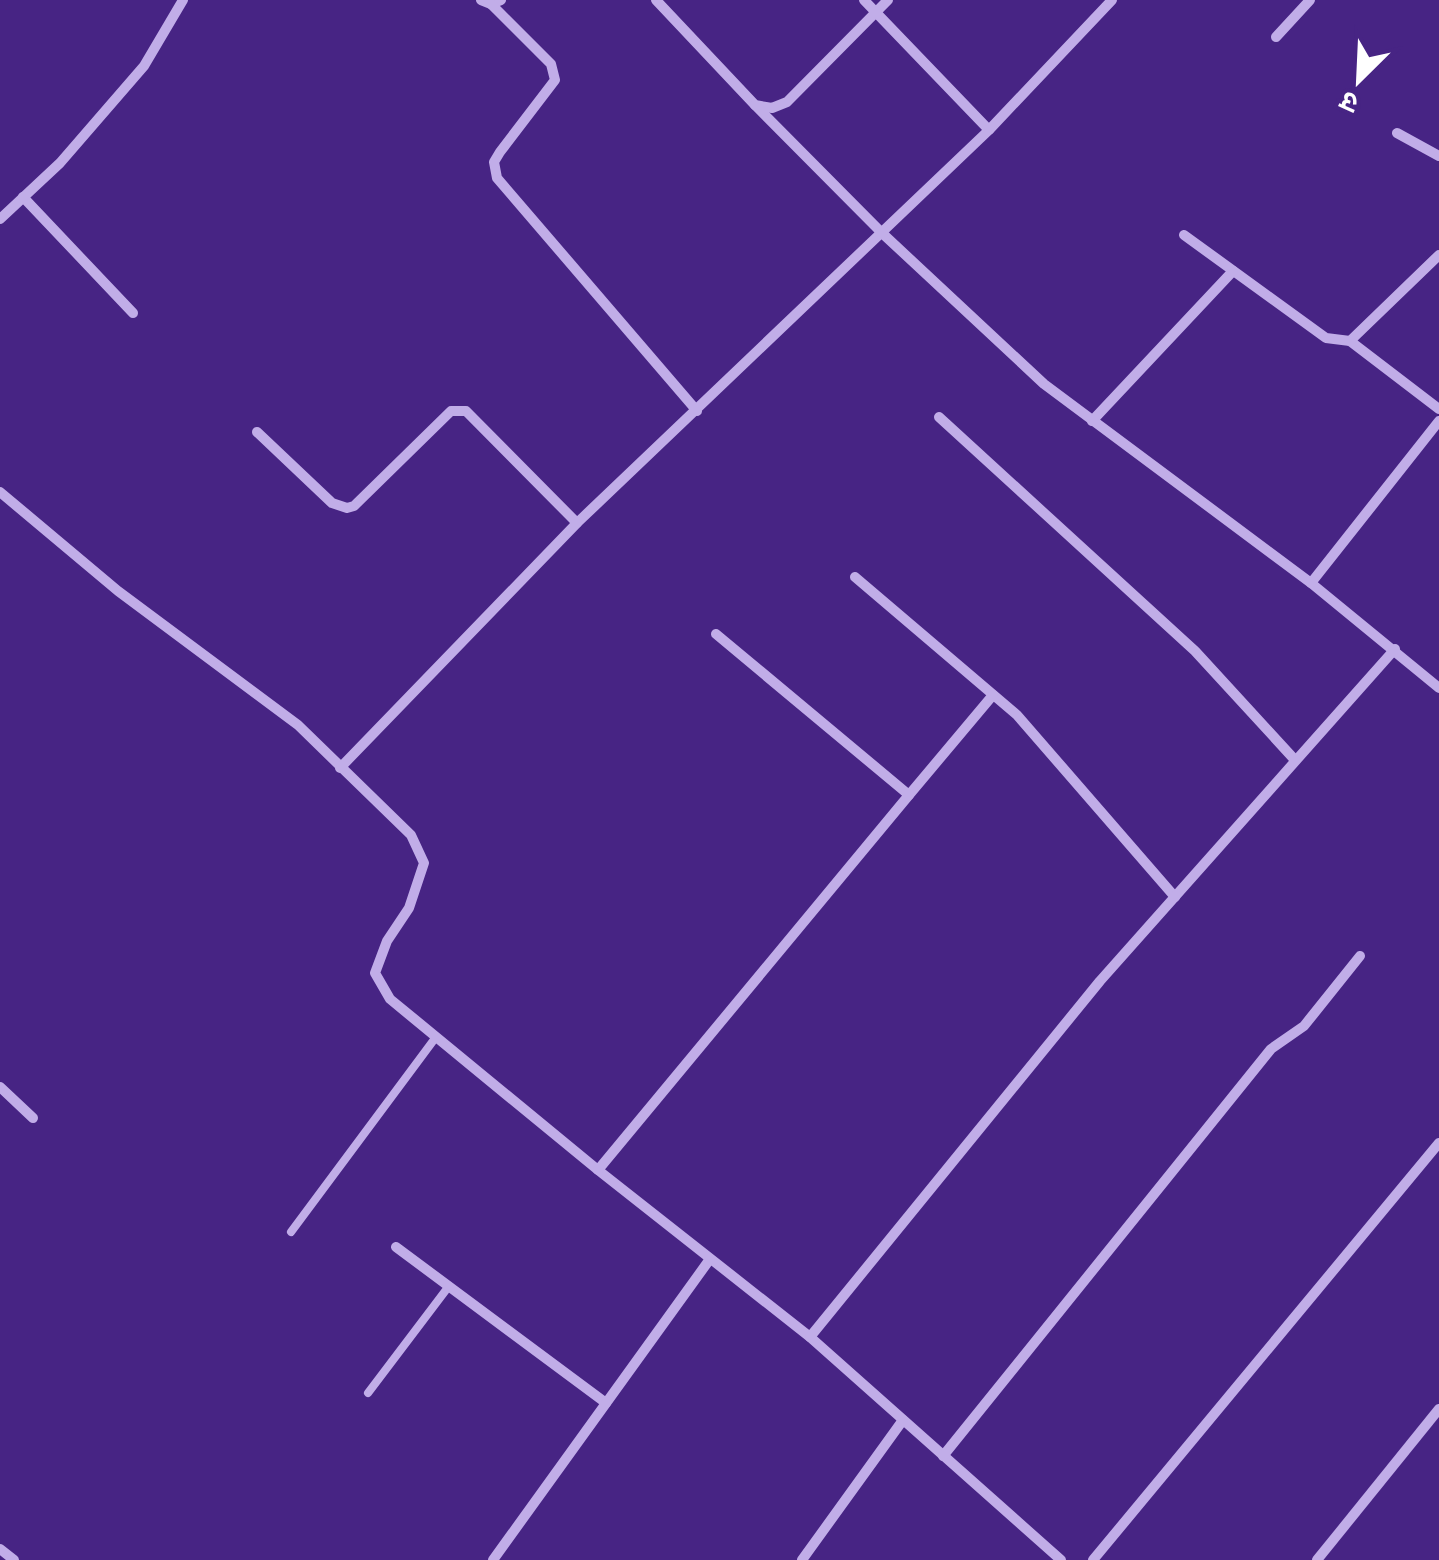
<svg xmlns="http://www.w3.org/2000/svg" width="1439" height="1560" font-family="'DejaVu Sans','Noto Sans Devanagari',sans-serif">
<rect width="100%" height="100%" fill="#472484"/>
<g fill="none" stroke-linecap="round" stroke-linejoin="round">
<g stroke="#c1ade8" stroke-width="8">
<path d="M291 1232 436 1037"/>
<path d="M368 1393 449 1286"/>
</g>
<g stroke="#c1ade8" stroke-width="10">
<path d="M481 0 491 4 501 0"/>
<path d="M656 0 755 105 772 108 787 102 888 0"/>
<path d="M864 0 989 130"/>
<path d="M491 4 551 64 555 80 500 152 494 162 497 178 697 411"/>
<path d="M1276 37 1310 0"/>
<path d="M755 105 882 233 1044 384 1311 583 1439 688"/>
<path d="M1397 133 1439 156"/>
<path d="M23 197 133 313"/>
<path d="M0 219 60 163 144 66 183 0"/>
<path d="M1184 235 1326 338 1350 341 1439 409"/>
<path d="M1350 341 1439 255"/>
<path d="M939 417 1195 651 1295 760"/>
<path d="M1092 421 1233 271"/>
<path d="M257 432 332 503 347 508 354 506 451 411H466L577 523"/>
<path d="M0 492 118 591 298 725 411 835 424 863 409 908 387 941 375 973 390 999 598 1170 810 1337 1061 1560"/>
<path d="M855 577 1017 715 1175 897"/>
<path d="M1311 583 1439 421"/>
<path d="M340 768 577 523 989 130 1112 0"/>
<path d="M909 795 993 695"/>
<path d="M0 1087 33 1118"/>
<path d="M598 1170 909 795 716 634"/>
<path d="M396 1247 606 1403"/>
<path d="M810 1337 1100 981 1395 649"/>
<path d="M943 1456 1271 1049 1304 1026 1360 956"/>
<path d="M0 1549 14 1560"/>
<path d="M493 1560 710 1259"/>
<path d="M802 1560 903 1420"/>
<path d="M1093 1560 1439 1143"/>
<path d="M1317 1560 1439 1409"/>
</g>
</g>
<g transform="translate(1359 80) rotate(204)" stroke="#472484" stroke-width="8" paint-order="stroke">
<path d="M0-8L18 38L0 25L-18 38Z" fill="#ffffff"/>
<text y="-15" font-size="28" font-weight="bold" text-anchor="middle" fill="#ffffff">उ</text>
</g>
</svg>
